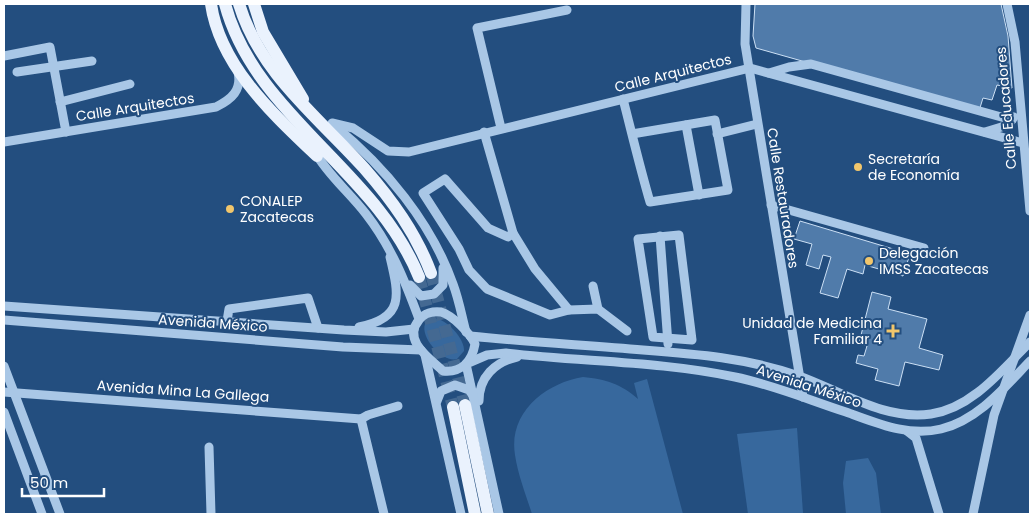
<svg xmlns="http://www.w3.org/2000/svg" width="1034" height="518" font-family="Poppins,sans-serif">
<rect width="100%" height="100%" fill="#234e7f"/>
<g fill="#37689d">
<path d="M433 318C446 318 465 339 464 351L457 359C443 363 420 338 425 324Z"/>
<path d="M583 377C606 379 621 384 638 399L634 383 647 379 683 514H532C526 495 518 475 515 455 508 412 546 383 583 377Z"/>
<path d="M797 428 803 513 748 514 737 434Z"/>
<path d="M868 458 876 473 881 514H846L843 483 846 461Z"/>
</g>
<g fill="#507baa" stroke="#cce0f5">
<path d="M755 4H1001L1008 36 1012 88 997 85 992 100 983 98 979 111 756 48 753 36Z"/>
<path d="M800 221 910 254 903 276 865 265 863 274 847 269 838 298 820 293 831 257 823 255 819 269 806 265 812 244 794 239Z"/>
<path d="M872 292 891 297 888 309 927 319 919 348 943 355 939 370 905 362 899 386 875 380 878 369 856 363 858 355 864 356 867 346 859 343Z"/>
</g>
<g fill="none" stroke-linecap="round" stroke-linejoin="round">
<g stroke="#446992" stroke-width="12" stroke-dasharray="12 6" stroke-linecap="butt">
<path d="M431 273 465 405"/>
<path d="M419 277 453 407"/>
</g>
<g stroke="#a9c7e6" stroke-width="9">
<path d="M746 4 745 44 803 397"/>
<path d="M1007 4 1015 42 1030 211"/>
<path d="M4 56 50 47 66 132"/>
<path d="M17 72 92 61"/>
<path d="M769 73 789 67 811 64 1012 120"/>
<path d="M623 99C632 134 640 168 650 202L728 190 715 120 632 134"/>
<path d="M60 102 130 84"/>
<path d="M332 123 353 128 388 151 409 152 750 68 1023 143"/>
<path d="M686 125 699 195"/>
<path d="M335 126C385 167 431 222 453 284 459 300 462 317 466 332"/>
<path d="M501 128 477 28 567 10"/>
<path d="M484 132 513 233 535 269 569 310"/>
<path d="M985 132 1008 125 1014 117"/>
<path d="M717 134 757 124"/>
<path d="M4 142 216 107C232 99 242 90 238 72"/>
<path d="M315 152C327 174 350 193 366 214 391 246 405 281 419 319"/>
<path d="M771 205 924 248"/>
<path d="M513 233 508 237 488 228 445 179 423 193 459 249 469 270 487 289 550 315 569 310 598 309 627 331"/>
<path d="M679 235 692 340 653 337 638 239Z"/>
<path d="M660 236 668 344"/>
<path d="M410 285 421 296 434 294 443 285V268"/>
<path d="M593 286 598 309"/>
<path d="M4 306 344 330 386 332 414 329"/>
<path d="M441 312C452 315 470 333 475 344 472 362 461 373 443 371 429 358 402 340 419 320 424 313 433 311 441 312Z"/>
<path d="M4 320 343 347 421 350"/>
<path d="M227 321 229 309 308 298 318 328"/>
<path d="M359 327C405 318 399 295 390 257"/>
<path d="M470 336C527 342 585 345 643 350 696 354 748 358 799 376 841 391 885 421 931 414 972 408 1002 370 1030 342"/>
<path d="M425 355 461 514"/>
<path d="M4 366 60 514"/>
<path d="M4 392 361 419"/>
<path d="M437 401 441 391 455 385 469 390 474 397"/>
<path d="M479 401C479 377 495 362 517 357"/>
<path d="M4 412 42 514"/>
<path d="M361 419 384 514"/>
<path d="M361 419 368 415 398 406"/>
<path d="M907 431 916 438 939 514"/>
<path d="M209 447 211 514"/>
<path d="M499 514 466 364 487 355 506 353C582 362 660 361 735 377 774 385 809 400 846 412 877 423 908 437 941 429 978 420 1005 387 1030 361"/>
<path d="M973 514 994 415 1030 315"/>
</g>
<g stroke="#eaf2fd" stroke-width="12">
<path d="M211 4C220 66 273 114 317 156"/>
<path d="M225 4C255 116 376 170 419 277"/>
<path d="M239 4C260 73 317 116 364 168 392 200 416 233 431 273"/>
<path d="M254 4 263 32 303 99"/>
<path d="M465 405 488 514"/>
<path d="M453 407 475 514"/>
</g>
</g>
<g fill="#f1c66c" stroke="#234e7f" stroke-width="2">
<circle cx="858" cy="167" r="5"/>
<circle cx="230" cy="209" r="5"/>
<circle cx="869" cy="261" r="5"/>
<path d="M890.5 323.5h5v5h5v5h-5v5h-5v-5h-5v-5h5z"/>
</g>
<g text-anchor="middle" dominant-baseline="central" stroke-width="4" stroke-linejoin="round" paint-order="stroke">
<g font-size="14" fill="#fff" stroke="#234e7f">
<text transform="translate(673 73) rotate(-14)">Calle Arquitectos</text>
<text transform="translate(135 107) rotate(-9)">Calle Arquitectos</text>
<text transform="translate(1006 108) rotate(-95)">Calle Educadores</text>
<text transform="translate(783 198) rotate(81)">Calle Restauradores</text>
<text transform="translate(213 323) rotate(4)">Avenida México</text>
<text transform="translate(809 386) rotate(18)">Avenida México</text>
<text transform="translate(183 391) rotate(4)">Avenida Mina La Gallega</text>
</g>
<g font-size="14" fill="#fff" stroke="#234e7f" text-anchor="start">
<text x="868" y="159">Secretaría<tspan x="868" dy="16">de Economía</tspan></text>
<text x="240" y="201">CONALEP<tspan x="240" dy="16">Zacatecas</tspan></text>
<text x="879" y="253">Delegación<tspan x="879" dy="16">IMSS Zacatecas</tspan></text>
<text x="882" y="323" text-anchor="end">Unidad de Medicina<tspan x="882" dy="16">Familiar 4</tspan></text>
</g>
</g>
<rect width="1034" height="518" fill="none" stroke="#ffffff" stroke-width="10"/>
<path d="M22 488v8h82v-8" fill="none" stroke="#ffffff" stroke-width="2.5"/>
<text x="30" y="488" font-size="15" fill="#ffffff" stroke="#234e7f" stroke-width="4" paint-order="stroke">50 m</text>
</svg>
